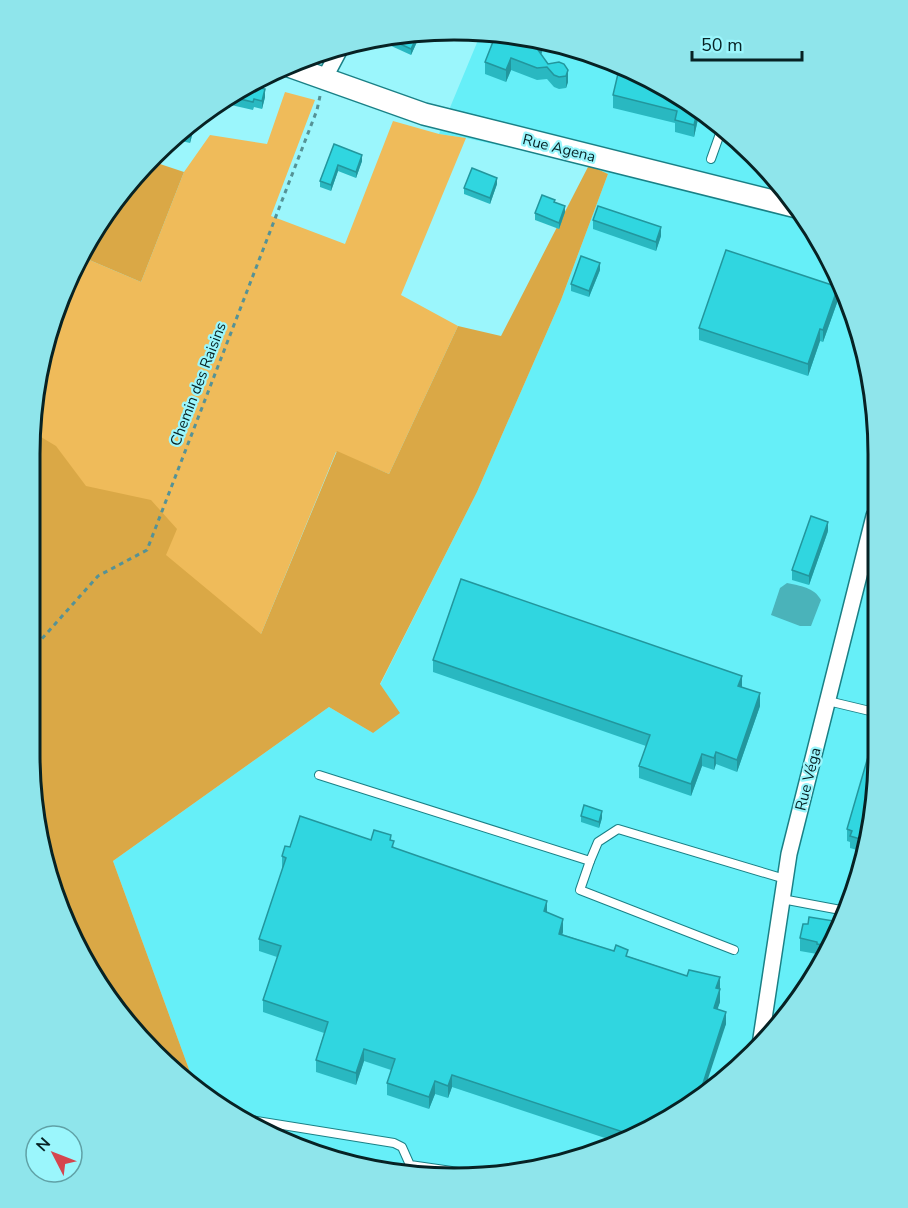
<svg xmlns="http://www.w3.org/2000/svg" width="908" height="1208" font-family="'Nunito Sans',sans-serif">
<rect width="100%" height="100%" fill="#9bf6fc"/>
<path fill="#66eff8" d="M481 33 536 38 616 62 689 101 754 154 806 218 855 317 874 399V809L855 891 821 966 773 1034 690 1106 590 1156 481 1177 371 1170 266 1134 194 1083 113 861 329 707 373 733 380 685 477 492 561 300 608 174 589 165 466 138 439 134Z"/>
<path fill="#efbb5a" d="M285 92 315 100 271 216 345 244 393 121 439 134 466 138 401 295 458 326 389 474 336 452 261 634 30 580 31 427 45 344 74 266 80 256 141 282 184 172 210 135 267 144Z"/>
<g fill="#daa846">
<path d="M154 162 184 172 141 282 80 256 117 196Z"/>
<path d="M589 165 608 174 561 300 477 492 380 684 400 713 373 733 329 707 113 861 194 1083 154 1054 87 966 45 864 30 754 31 431 56 446 86 486 151 500 177 529 166 555 261 634 337 451 389 474 458 326 501 336Z"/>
</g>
<path fill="#4ab3ba" d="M787 583C800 586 814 587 821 600L811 626H800L771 615 780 588Z"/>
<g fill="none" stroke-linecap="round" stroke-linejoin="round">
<g stroke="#1a8086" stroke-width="10">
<g id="service">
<path d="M711 159 722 128"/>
<path d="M828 701 874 712"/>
<path d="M319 775 590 861 598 842 618 829 785 879"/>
<path d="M590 861 580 890 734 950"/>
<path d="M782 899 846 911"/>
<path d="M245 1119 394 1143 402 1147 410 1165 486 1176"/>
</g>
</g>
<g stroke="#1a8086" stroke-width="18">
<g id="minor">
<path d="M324 79 341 47"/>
<path d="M760 1045 789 854 874 516"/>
</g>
</g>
<g stroke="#1a8086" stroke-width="24">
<path id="secondary" d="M286 65 424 114 797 207"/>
</g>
<path stroke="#559296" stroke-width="3" stroke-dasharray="4.5 4.5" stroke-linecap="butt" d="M30 652 98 576 147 550 317 110 320 96"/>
<use href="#service" stroke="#fff" stroke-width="8"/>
<use href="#minor" stroke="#fff" stroke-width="15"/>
<use href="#secondary" stroke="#fff" stroke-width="21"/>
</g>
<g fill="#29b8c1">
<path d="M445 31 441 39 428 33Z"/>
<path d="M421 33 411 55 376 39V38Z"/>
<path d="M536 38 596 56 594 60 546 41 541 54 548 64H564L568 82 566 88 559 89 554 87 547 79 537 80 511 70 506 82 485 74V62Z"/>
<path d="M248 86 265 97 262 109 254 107 253 110 231 105 230 108 215 105 218 102Z"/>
<path d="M613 95 700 110 694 137 675 132V123L613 108Z"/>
<path d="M195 124 190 143 177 140Z"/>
<path d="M334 144 362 161 356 178 338 171 331 191 320 187V181Z"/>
<path d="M497 184 490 204 464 194V188Z"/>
<path d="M555 202 565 212 559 229 535 220V213Z"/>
<path d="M593 220 661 236 656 251 593 229Z"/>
<path d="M600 270 589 297 571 291V284Z"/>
<path d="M838 300 823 342 820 341 808 376 699 340V328Z"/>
<path d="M828 531 809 585 792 580V570Z"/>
<path d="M433 660 742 687 760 706 737 772 716 764 714 770 702 766 691 796 639 778V766L646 746 433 672Z"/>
<path d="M874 809 864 852 850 848V842L847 841V829Z"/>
<path d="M581 816 602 818 599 828 581 822Z"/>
<path d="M371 840H391L394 848 547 912 563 932 562 934 687 976 720 977V1002L717 1009 726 1024 690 1106 617 1142 452 1087 448 1098 435 1094 429 1109 387 1095V1083L391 1070 364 1061 356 1085 316 1072V1060L324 1033 263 1012V1000L277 957 259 951V939L283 868H282V856L290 847Z"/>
<path d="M808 924H834L840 925 825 957 817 956V954L800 951V938Z"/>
</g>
<g fill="#22969d">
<path d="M442 31H445L441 39V33Z"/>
<path d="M421 33 411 55V49L418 34Z"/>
<path d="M542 40 546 41 538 63V50Z"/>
<path d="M511 58V70L506 82V70Z"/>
<path d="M568 70V82L566 88V76Z"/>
<path d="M265 89V97L262 109V101Z"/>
<path d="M698 108 700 110 694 137V125Z"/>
<path d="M195 124 190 143V137L193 125Z"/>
<path d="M362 155V161L356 178V172Z"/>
<path d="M338 165V171L331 191V185Z"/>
<path d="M497 178V184L490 204V198Z"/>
<path d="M565 206V212L559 229V223Z"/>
<path d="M661 227V236L656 251V242Z"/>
<path d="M600 263V270L589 297V291Z"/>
<path d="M838 287V300L823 342V330Z"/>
<path d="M820 329V341L808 376V364Z"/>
<path d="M828 522V531L809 585V576Z"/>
<path d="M742 676V688L738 686Z"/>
<path d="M760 693V706L737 772V760Z"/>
<path d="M716 752V764L714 770V758Z"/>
<path d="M702 754V766L691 796V784Z"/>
<path d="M602 811V818L599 828V822Z"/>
<path d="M547 901V913L544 911Z"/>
<path d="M563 919V932L559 946V934Z"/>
<path d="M720 977V1002L714 1020V1008L716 988Z"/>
<path d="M726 1012V1024L703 1094 698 1099Z"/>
<path d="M364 1049V1061L356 1085V1073Z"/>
<path d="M452 1075V1087L448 1098V1086Z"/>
<path d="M435 1081V1094L429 1109V1097Z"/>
</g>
<g fill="#30d6e0" stroke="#22969d" stroke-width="1.5">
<path d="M418 34 411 49 385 37Z"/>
<path d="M496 34 536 38 542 40 538 50 548 64 559 62 564 64 568 70 566 76 559 77 554 75 547 67 537 68 511 58 506 70 485 62Z"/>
<path d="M620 65 689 101 698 108 694 125 675 120 677 111 613 95Z"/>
<path d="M248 86 265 89 262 101 254 99 253 102 231 97 230 100 224 99Z"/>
<path d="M193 125 190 137 183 135Z"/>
<path d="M334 144 362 155 356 172 338 165 331 185 320 181Z"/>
<path d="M472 168 497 178 490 198 464 188Z"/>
<path d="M542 195 555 200 554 202 565 206 559 223 535 213Z"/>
<path d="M598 206 661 227 656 242 593 220Z"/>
<path d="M726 250 838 287 823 330 820 329 808 364 699 328Z"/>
<path d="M581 256 600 263 589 291 571 284Z"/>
<path d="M811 516 828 522 809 576 792 570Z"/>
<path d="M461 579 742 676 738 686 760 693 737 760 716 752 714 758 702 754 691 784 639 766 650 735 433 660Z"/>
<path d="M870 750 874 751V809L867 841 850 836 852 831 847 829Z"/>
<path d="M584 805 602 811 599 822 581 816Z"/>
<path d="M300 816 371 840 374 830 391 835 390 840 394 841 392 847 547 901 544 911 563 919 559 934 614 951 616 945 628 950 626 956 687 976 689 970 720 977 716 988 720 989 714 1008 726 1012 698 1099 690 1106 632 1135 452 1075 448 1086 435 1081 429 1097 387 1083 395 1059 364 1049 356 1073 316 1060 328 1022 263 1000 281 946 259 939 286 858 282 856 285 846 290 847Z"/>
<path d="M809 917 834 921 833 924 840 925 830 946 817 944V942L800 938 803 924H808Z"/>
</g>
<g text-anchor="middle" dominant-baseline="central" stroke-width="4.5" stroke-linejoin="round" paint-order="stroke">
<g font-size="15" fill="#072224" stroke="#9bf6fc">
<text transform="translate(559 148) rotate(14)">Rue Agena</text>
<text transform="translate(198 384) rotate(-69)">Chemin des Raisins</text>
<text transform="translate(808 779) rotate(-76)">Rue Véga</text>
</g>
</g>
<path d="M0 0H908V1208H0ZM454 40H454A414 414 0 0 1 868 454V754A414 414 0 0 1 454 1168H454A414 414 0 0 1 40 754V454A414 414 0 0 1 454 40Z" fill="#8fe5eb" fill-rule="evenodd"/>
<path fill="none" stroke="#072224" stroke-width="3" d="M454 40H454A414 414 0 0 1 868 454V754A414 414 0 0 1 454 1168H454A414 414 0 0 1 40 754V454A414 414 0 0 1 454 40Z"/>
<g transform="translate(54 1154) rotate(312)"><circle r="28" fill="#9bf6fc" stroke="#60a1a6" stroke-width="1.5"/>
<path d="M0-4.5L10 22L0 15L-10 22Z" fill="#d5454e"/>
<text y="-9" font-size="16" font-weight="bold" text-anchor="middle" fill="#072224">N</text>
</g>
<path d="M692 51v9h110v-9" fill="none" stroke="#072224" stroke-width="3"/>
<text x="701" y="51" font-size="18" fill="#072224" stroke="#9bf6fc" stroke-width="4.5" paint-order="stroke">50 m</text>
</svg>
